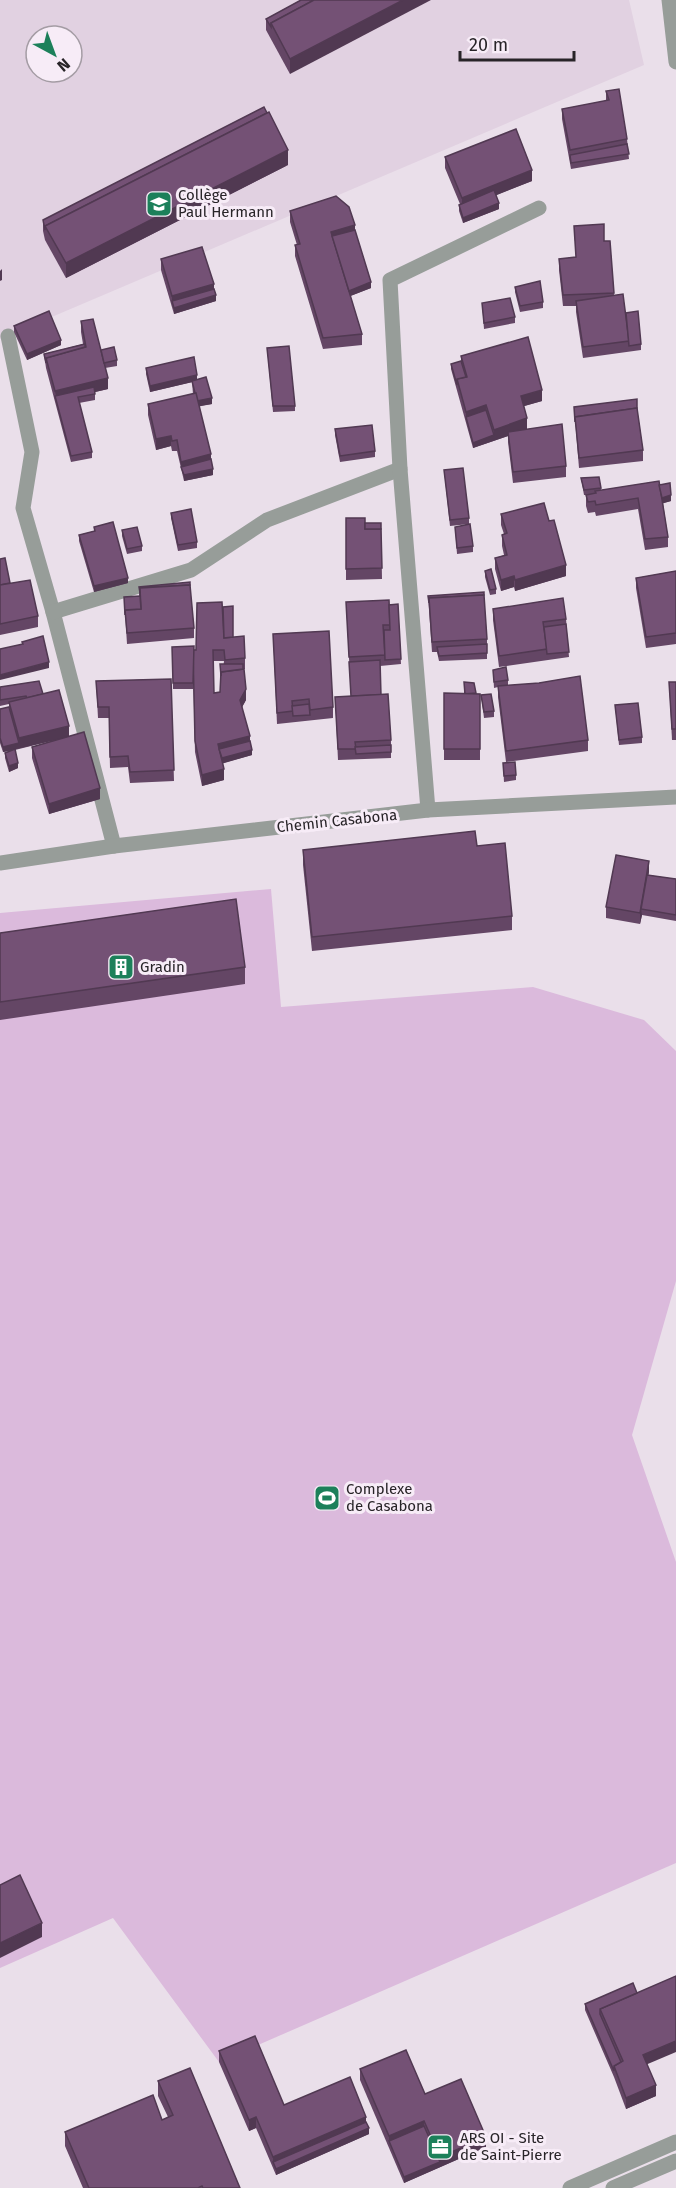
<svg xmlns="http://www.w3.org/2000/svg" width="676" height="2188" font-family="'Fira Sans',sans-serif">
<rect width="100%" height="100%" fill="#eadfea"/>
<path fill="#e1d1e1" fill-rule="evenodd" d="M0 0H629L644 65 0 339ZM36 36H72V72H36Z"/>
<path fill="#dbbadc" d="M271 889 281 1007 533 987 644 1020 676 1051V1281L632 1435 676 1562V1863L219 2062 113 1918 0 1968V913Z"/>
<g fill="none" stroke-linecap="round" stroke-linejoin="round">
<g stroke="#979d99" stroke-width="15">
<path d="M8 336 32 452 23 508 53 612 114 846"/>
<path d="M53 612 191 570 267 520 400 469"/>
<path d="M428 810 400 469 390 280 539 208"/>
</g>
<g stroke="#979d99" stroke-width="15">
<path d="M669 0 676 62"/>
<path d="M0 863 114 846 428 810 676 797"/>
<path d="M570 2188 676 2142"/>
<path d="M613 2188 676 2161"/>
</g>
</g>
<g fill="#644665" fill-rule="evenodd">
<path d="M301 0 290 74 266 30V19Z"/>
<path d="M606 91 627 139 629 159 571 169 562 119V109L606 101Z"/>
<path d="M445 157 532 181 496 195 499 209 463 223 459 211V205L460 204 445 168Z"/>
<path d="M288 165 66 278 45 240 43 231V220Z"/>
<path d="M290 211 355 230 371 288 350 296 362 334V345L323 349 295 256V245H297L290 222Z"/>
<path d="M574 226 604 241H610L614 295 626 313 641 344V350L583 358 576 312V306H563L559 270V259L576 257Z"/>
<path d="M161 259 214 289 216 301 174 314 161 270Z"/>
<path d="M515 287 543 302V308L520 312 515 292Z"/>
<path d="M482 303 515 317V323L484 329Z"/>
<path d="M81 321 101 350 117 360V366L105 368 108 389 95 392V400L79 403 92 452V458L71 462 46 368 44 354 83 344 81 332Z"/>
<path d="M14 326 61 345 27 360 14 332Z"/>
<path d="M267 348 295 406V411L273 412Z"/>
<path d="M461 356 542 401 524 406 527 429 566 466V477L513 483 508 442V436L473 448 451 369V364L461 361Z"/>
<path d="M146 368 197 379 212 404 199 406 211 459 213 475 184 481 177 451H172L171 446 156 450 148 415V404L193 394 192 382 150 392 146 374Z"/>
<path d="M574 407 637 408 643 450V461L579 468Z"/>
<path d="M335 429 375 451V457L340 462 335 435Z"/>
<path d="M444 470 469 518V524L450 526Z"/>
<path d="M599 477 601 490 659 485 671 501 663 503 668 537V547L645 550 638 509 596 516 595 512 588 513 586 506V495H584L581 478Z"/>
<path d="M171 513 197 542V548L178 551 171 518Z"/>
<path d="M501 514 566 576 515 591 514 587 501 591 495 569V558L504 555 502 546V535L504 534 501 525Z"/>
<path d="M346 518 365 523H381L382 579 346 580Z"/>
<path d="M94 527 128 583 94 592 79 541V535L94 531Z"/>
<path d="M455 527 473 546V552L457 554Z"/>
<path d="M122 530 142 546V551L127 554 122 536Z"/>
<path d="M0 559 10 583 38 616V627L0 635Z"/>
<path d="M485 571 496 589V594L490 595 485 577Z"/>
<path d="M676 571V644L646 648 636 588V578Z"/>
<path d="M139 587 194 628V638L127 644 124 597 139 596Z"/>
<path d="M428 596 487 639V659L439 661 437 652H432Z"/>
<path d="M346 602 389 605 398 604 401 664 380 666 381 695 391 740V758L338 760 335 697 351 696Z"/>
<path d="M223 607 233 637 245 658V669H243L246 700 242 707 250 741 252 755 223 763 224 780 202 786 195 752 193 667V689H173L172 647 196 650ZM213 661H224L220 692 214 693Z"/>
<path d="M493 609 566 619 569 657 499 667 493 620Z"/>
<path d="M273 634 333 707V718L277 724Z"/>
<path d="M493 670 508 680V685L588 740V751L506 762 498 697V687L494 688Z"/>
<path d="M171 679 174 781 130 783 128 767 110 768 109 718H98L96 681Z"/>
<path d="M464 682 474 683 476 694H480V760H444V693L464 694Z"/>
<path d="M669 682H676V740H672Z"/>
<path d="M0 687 43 694 69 736 100 799 49 814 32 758V747L55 740 15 750 18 768 9 772 5 758V753L11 751 3 752 0 743V709L9 707V704L0 706Z"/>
<path d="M481 695 494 711V717L484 718Z"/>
<path d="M615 705 642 737V743L619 745Z"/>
<path d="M503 763 516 775V780L504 782Z"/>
<path d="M477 846 512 916V930L312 951 303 865V850Z"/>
<path d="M649 872 648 875 676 879V921L642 915 640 924 606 918V907Z"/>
<path d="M0 933 245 967V984L0 1020Z"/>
<path d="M637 1993 647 2064 656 2096 626 2109 614 2077 585 2010V2004Z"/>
<path d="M219 2051 284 2105 366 2122 369 2134 276 2175 256 2128 249 2131 219 2062Z"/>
<path d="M360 2069 425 2094 486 2147 404 2183 360 2080Z"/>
<path d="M158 2081 240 2188H83L65 2146V2132L162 2120 168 2117 158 2096Z"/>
</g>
<g fill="#513952">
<path d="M403 0H431L290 74V59Z"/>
<path d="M288 150V165L66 278V263Z"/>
<path d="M532 170V181L462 209V198Z"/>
<path d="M499 203V209L463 223V218Z"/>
<path d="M355 225V235L332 242 331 232Z"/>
<path d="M2 269V280L0 281V271Z"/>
<path d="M371 282V288L348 297V291Z"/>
<path d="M214 284V295L172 301V296Z"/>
<path d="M216 295V301L174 314V308Z"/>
<path d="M61 340V345L27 360V354Z"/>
<path d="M197 375V381L150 392V386Z"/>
<path d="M108 378V389L57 401 55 391Z"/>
<path d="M542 390V401L521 407V396Z"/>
<path d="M212 398V404L196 407V401Z"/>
<path d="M486 405V416L466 417V412Z"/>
<path d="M527 418V429L508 432V436L473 448V443L494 435V430Z"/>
<path d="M171 436V446L156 450V439Z"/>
<path d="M211 454V465L181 467V462Z"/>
<path d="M213 469V475L184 481V475Z"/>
<path d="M671 495V501L661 504V498Z"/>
<path d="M566 565V576L515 591V580Z"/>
<path d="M514 576V587L501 591V580Z"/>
<path d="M128 578V583L94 592V586Z"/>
<path d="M49 662V668L0 680V675Z"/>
<path d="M246 689V700L240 711V700Z"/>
<path d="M69 726V737L3 752V747L19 743V738Z"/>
<path d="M250 736V747L220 755 218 744Z"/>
<path d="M252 750V755L221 764V758Z"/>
<path d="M18 763V768L9 772V766Z"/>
<path d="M224 769V780L202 786V775Z"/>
<path d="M100 788V799L49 814V804Z"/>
<path d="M649 861V872L643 909H641L642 915 640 924V913Z"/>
<path d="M42 1923V1937L0 1958V1943Z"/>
<path d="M676 2041V2052L643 2066V2055Z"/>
<path d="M656 2085V2096L626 2109V2098Z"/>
<path d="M256 2117V2128L249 2131V2120Z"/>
<path d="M366 2117V2127L273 2162V2168V2157Z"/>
<path d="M424 2121V2132L389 2141V2136Z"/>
<path d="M369 2128V2134L276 2175V2169Z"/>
<path d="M486 2137V2147L404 2183V2177L440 2162V2157Z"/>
</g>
<g fill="#745175" stroke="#513952" stroke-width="1.5">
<path d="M301 0H314L271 23V27L266 19Z"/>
<path d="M314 0H403L290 59 271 23Z"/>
<path d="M619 89 627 139 570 150 562 109 609 100 606 91Z"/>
<path d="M264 107 267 113 45 226V230L43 220Z"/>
<path d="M269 112 288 150 66 263 45 226Z"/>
<path d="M516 129 532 170 462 198 445 157Z"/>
<path d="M627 144 629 154 571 163 570 155Z"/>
<path d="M494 190 499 203 463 218 459 205Z"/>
<path d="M336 196 349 207 355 225 331 232 362 334 323 338 295 245 300 244 290 211Z"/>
<path d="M604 224V241H610L614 293 563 295 559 259 576 257 574 226Z"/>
<path d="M355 230 371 282 349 291 332 236Z"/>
<path d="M202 247 214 284 172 296 161 259Z"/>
<path d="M540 281 543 302 520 306 515 287Z"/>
<path d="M214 289 216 295 174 308 172 301Z"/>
<path d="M623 294 629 341 583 347 576 301Z"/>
<path d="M510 298 515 317 484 323 482 303Z"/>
<path d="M49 311 61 340 27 354 14 326Z"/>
<path d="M638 311 641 344 629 346 626 313Z"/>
<path d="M93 319 108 378 55 391 46 358 86 347 81 321Z"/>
<path d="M528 337 542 390 521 396 527 418 494 430 486 405 466 412 457 379 467 377 461 356Z"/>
<path d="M85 344V347L46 358V363L44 354Z"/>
<path d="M289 346 295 406H273L267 348Z"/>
<path d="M114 347 117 360 104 363 101 350Z"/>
<path d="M194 357 197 375 150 386 146 368Z"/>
<path d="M461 361 466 377 457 379V385L451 364Z"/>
<path d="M206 377 212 398 197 401 192 381Z"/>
<path d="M94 387 95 394 78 397 92 452 71 456 55 396Z"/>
<path d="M196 393 211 454 181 462 177 440 172 441 171 436 156 439 148 404Z"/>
<path d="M637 399V408L575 417V422L574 407Z"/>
<path d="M637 408 643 450 579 458 575 417Z"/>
<path d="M486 410 494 435 473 443 466 417Z"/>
<path d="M562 424 566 466 513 472 508 432Z"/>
<path d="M372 425 375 451 340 456 335 429Z"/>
<path d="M211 459 213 469 184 475 181 467Z"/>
<path d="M463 468 469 518 450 520 444 470Z"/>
<path d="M599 477 601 488 584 490 581 478Z"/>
<path d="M659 481 668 537 645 539 638 498 596 505 595 501 588 502 586 495 596 493 595 491Z"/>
<path d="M670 483 671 495 662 498 659 485Z"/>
<path d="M544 503 549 521 554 520 566 565 515 580 514 576 501 580 495 558 507 555 502 535 507 533 501 514Z"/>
<path d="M191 509 197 542 178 545 171 513Z"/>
<path d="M346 518H365V529H381L382 568 346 569Z"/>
<path d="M113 522 128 578 94 586 79 535 95 531 94 527Z"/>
<rect x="365" y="523" width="16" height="6"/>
<path d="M470 524 473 546 457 548 455 527Z"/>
<path d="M137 527 142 546 127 549 122 530Z"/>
<path d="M5 558 10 583 0 585V559Z"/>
<path d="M491 569 496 589 490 590 485 571Z"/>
<path d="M676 571V633L646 637 636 578Z"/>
<path d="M30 580 38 616 0 624V585Z"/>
<path d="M190 582V585L140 588V593L139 587Z"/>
<path d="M190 585 194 628 127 633 125 610 141 609 140 588Z"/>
<path d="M484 592V595L429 598V603L428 596Z"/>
<path d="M484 595 487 639 432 642 429 598Z"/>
<path d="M140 596 141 609 125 610V615L124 597Z"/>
<path d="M563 598 566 619 543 622 547 649 499 656 493 609Z"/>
<path d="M389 600 390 625H383L385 655 349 657 346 602Z"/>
<path d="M222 602 224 638 244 636 245 658 225 660 224 650H213L214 693 220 692 221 672 244 669 246 689 240 700 250 736 218 744 224 769 202 775 195 741 193 650H196L197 603Z"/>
<path d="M398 604 401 659 385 660 384 630H390L389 605Z"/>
<path d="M233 606V637L224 638 223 607Z"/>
<path d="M566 624 569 652 547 654 544 627Z"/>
<path d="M329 631 333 707 310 710 309 699 292 701 293 711 277 713 273 634Z"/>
<path d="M43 636 49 662 0 675V649L23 644 22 642Z"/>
<path d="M487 644V653L439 656 437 647Z"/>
<path d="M194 646 193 683H173L172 647Z"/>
<path d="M380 660 381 695 351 696 349 662Z"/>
<path d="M220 664H243V669L221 672V676Z"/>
<path d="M506 667 508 680 494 682 493 670Z"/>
<path d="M580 676 588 740 506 751 498 686 539 683Z"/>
<path d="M171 679 174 770 130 772 128 756 110 757 109 707H98L96 681Z"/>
<path d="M39 681 43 694 27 698 26 696 0 700V687Z"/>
<path d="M464 682 474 683 476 693 465 694Z"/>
<path d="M669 682H676V729H672Z"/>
<path d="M59 690 69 726 19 738 9 702Z"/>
<path d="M444 693 480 694V749H444Z"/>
<path d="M388 694 391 740 355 742 356 749H338L335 697Z"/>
<path d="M491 694 494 711 484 712 481 695Z"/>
<path d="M638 703 642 737 619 740 615 705Z"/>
<path d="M309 704 310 715 293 716 292 706Z"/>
<path d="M9 707 19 743 3 747 0 738V709Z"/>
<path d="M84 732 100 788 49 804 32 747Z"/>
<path d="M250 741 252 750 222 758 219 749Z"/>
<path d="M391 745V752L356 754 355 747Z"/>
<path d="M15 749 18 763 9 766 5 753Z"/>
<path d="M515 762 516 775 504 776 503 763Z"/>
<path d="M475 831 477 846 505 843 512 916 312 937 303 850Z"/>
<path d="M616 855 649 861 640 913 606 907Z"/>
<path d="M647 875 676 879V915L641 909Z"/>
<path d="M236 899 245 967 0 1002V933Z"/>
<path d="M20 1875 42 1923 0 1943V1885Z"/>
<path d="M676 1976V2041L643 2055 656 2085 626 2098 614 2066 623 2061 600 2009Z"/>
<path d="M633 1983 637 1993 600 2009V2014L621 2062 614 2066V2071L585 2004Z"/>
<path d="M255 2036 284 2105 350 2077 366 2117 273 2157 256 2117 249 2120 219 2051Z"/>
<path d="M406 2050 425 2094 461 2079 486 2137 440 2157 424 2121 389 2136 360 2069Z"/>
<path d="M190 2068 240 2188H203L202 2186 198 2188H89L65 2132 153 2095 162 2120 173 2115 158 2081Z"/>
<path d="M366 2122 369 2128 276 2169 273 2162Z"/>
<path d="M424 2126 440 2162 404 2177 389 2141Z"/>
</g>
<defs>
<g id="school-square" transform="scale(1.35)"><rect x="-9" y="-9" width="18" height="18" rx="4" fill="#1c805a" stroke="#f7ecf7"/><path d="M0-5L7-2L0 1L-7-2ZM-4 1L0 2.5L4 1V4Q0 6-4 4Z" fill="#fff"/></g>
<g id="building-square" transform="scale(1.35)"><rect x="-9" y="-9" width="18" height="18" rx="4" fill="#1c805a" stroke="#f7ecf7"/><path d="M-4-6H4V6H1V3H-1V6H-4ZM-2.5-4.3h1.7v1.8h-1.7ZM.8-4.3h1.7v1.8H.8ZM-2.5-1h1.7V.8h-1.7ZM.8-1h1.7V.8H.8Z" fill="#fff"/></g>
<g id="stadium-square" transform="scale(1.35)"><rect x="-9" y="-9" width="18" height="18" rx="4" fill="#1c805a" stroke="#f7ecf7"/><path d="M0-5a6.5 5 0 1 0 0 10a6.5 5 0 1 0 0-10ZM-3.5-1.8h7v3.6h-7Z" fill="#fff"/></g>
<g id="office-square" transform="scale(1.35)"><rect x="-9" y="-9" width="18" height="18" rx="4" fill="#1c805a" stroke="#f7ecf7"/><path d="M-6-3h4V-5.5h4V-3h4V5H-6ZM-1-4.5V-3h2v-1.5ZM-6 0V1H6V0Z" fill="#fff"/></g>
</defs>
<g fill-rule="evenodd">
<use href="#school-square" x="159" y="204"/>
<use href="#building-square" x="121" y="967"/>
<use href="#stadium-square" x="327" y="1498"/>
<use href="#office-square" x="440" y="2147"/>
</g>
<g text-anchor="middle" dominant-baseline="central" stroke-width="6" stroke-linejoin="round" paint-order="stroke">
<g font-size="15" fill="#282428" stroke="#f7ecf7" text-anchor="start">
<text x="178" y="195">Collège<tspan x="178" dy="17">Paul Hermann</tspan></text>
<text x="140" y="967">Gradin</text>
<text x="346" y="1489">Complexe<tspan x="346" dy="17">de Casabona</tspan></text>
<text x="460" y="2138">ARS OI - Site<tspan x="460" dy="17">de Saint-Pierre</tspan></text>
</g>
<g font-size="15" fill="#282428" stroke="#f7ecf7">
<text transform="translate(337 821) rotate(-6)">Chemin Casabona</text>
</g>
</g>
<g transform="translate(54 54) rotate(139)"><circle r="28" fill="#f7ecf7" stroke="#a49ca4" stroke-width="1.5"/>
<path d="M0-4.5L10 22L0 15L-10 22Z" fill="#1c805a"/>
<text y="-9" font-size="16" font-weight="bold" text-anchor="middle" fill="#282428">N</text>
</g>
<path d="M460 51v9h114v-9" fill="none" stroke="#282428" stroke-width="3"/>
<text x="469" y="51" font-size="18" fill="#282428" stroke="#f7ecf7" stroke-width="4.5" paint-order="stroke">20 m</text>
</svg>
